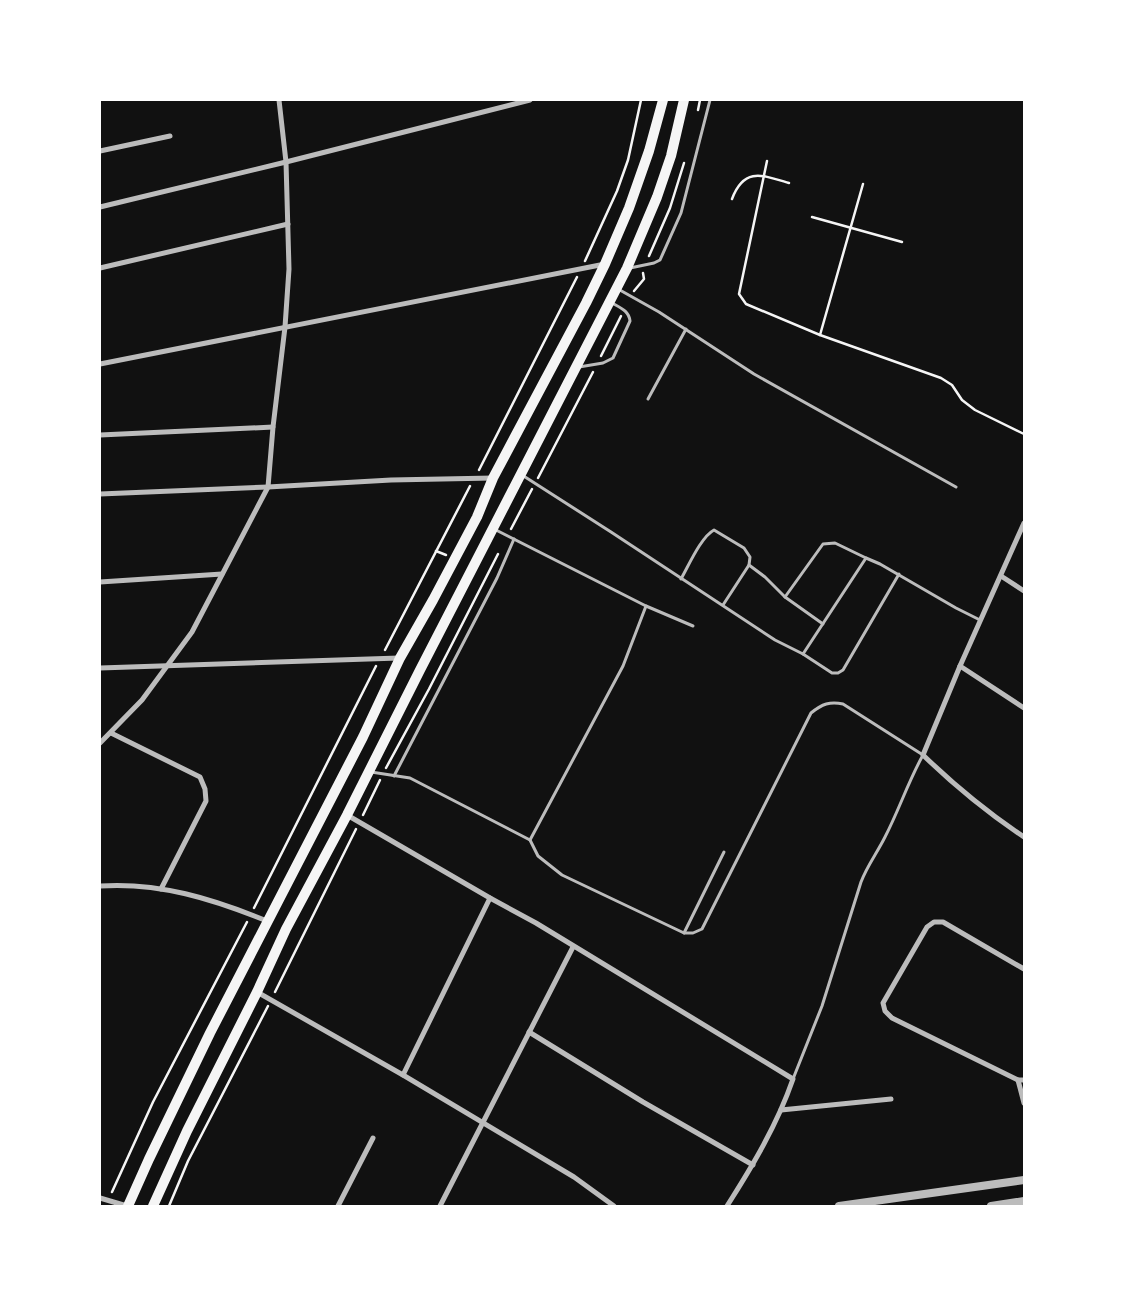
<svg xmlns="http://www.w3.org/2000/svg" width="1124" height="1306" font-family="Arial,sans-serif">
<rect width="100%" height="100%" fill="#111"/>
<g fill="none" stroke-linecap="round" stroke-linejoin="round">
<g stroke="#f5f5f5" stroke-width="2.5">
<path d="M698 110 700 100"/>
<path d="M767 161 739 294 746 304 820 335 941 378 952 385 962 400 975 410 1024 434"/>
<path d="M732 199C744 167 762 175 789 183"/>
<path d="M812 217 902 242"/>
<path d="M649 256 670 208 684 163"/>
<path d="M585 261 617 191 628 160 641 100"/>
<path d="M634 291 644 279 643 273"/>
<path d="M820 335 863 184"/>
<path d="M601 356 621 316"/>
<path d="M479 470 577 277"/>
<path d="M538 478 593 372"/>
<path d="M511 529 532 489"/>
<path d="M436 551 446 555"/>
<path d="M385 650 470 486"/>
<path d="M386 768 429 689 498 554"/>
<path d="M363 815 380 780"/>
<path d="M254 908 376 666"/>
<path d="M275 992 356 829"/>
<path d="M112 1192 153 1102 247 922"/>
<path d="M169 1206 188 1161 268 1006"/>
</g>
<g stroke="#bcbcbc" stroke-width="3">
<path d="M630 268 654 263 660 260 681 213 710 100"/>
<path d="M618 289 659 312 754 374 956 487"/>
<path d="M579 367 603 363 613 358 630 321C629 311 621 308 612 303"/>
<path d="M648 399 686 329"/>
<path d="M522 475 611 532 775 640 803 654 866 558 880 564 956 608 980 620"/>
<path d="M681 579C689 565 701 537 714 530L744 548 750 557 749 565 765 577 785 597 823 544 835 543 866 558"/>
<path d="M785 597 823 624"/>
<path d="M723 605 749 565"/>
<path d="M646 606 693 626"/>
<path d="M803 654 832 673H838L843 670 899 574"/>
<path d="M371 772 410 778 530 840 623 666 646 606 494 529"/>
<path d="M394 776 497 578 514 539"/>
<path d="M530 840 538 856 562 875 684 933H693L702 929 811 713C822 704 830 701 843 704L923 755C908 782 899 810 885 837 877 853 867 866 861 882L822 1006 793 1079"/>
<path d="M684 933 724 852"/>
</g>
<g stroke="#bcbcbc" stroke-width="5">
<path d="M100 151 170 136"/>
<path d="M100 207 286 162 530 100"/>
<path d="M100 268 288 224"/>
<path d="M100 364 605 264"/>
<path d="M100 435 273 427"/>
<path d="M100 494 268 487 391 480 493 478"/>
<path d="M1024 523 960 666 923 755C954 785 988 813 1024 837"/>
<path d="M1001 576 1024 591"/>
<path d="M100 582 222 574"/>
<path d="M960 666 1024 708"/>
<path d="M100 668 399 658"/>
<path d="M111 733 200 777 205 789 206 801 161 889"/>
<path d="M100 743 142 700 192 632 268 487 273 427 285 327 289 269 286 162 279 100"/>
<path d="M347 815 490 898 536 923 793 1079C777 1125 753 1165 727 1206"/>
<path d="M100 886C159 882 213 899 267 921"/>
<path d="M1024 969 943 922H934L927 927 883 1003 885 1011 892 1018 1018 1080H1024"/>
<path d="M257 992 403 1075 574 1177 614 1206"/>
<path d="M529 1032 643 1102 753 1165"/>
<path d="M403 1075 490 898"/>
<path d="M1018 1080 1024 1103"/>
<path d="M781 1110 891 1099"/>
<path d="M100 1198 127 1206"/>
<path d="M338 1206 373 1138"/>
<path d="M440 1206 573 947"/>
</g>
<g stroke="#bcbcbc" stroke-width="8">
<path d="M839 1206 1024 1180"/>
<path d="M991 1206 1024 1201"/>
</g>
<g stroke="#f5f5f5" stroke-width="10">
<path d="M128 1206 149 1159 210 1033 363 737 400 658 433 600 477 517 493 478 586 303 605 264 629 208 649 151 663 100"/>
<path d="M153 1206 187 1131 257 992 286 929 347 815 420 670 627 268 657 197 671 156 684 100"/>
</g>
</g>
<rect width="1124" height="1306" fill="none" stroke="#ffffff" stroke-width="202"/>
</svg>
